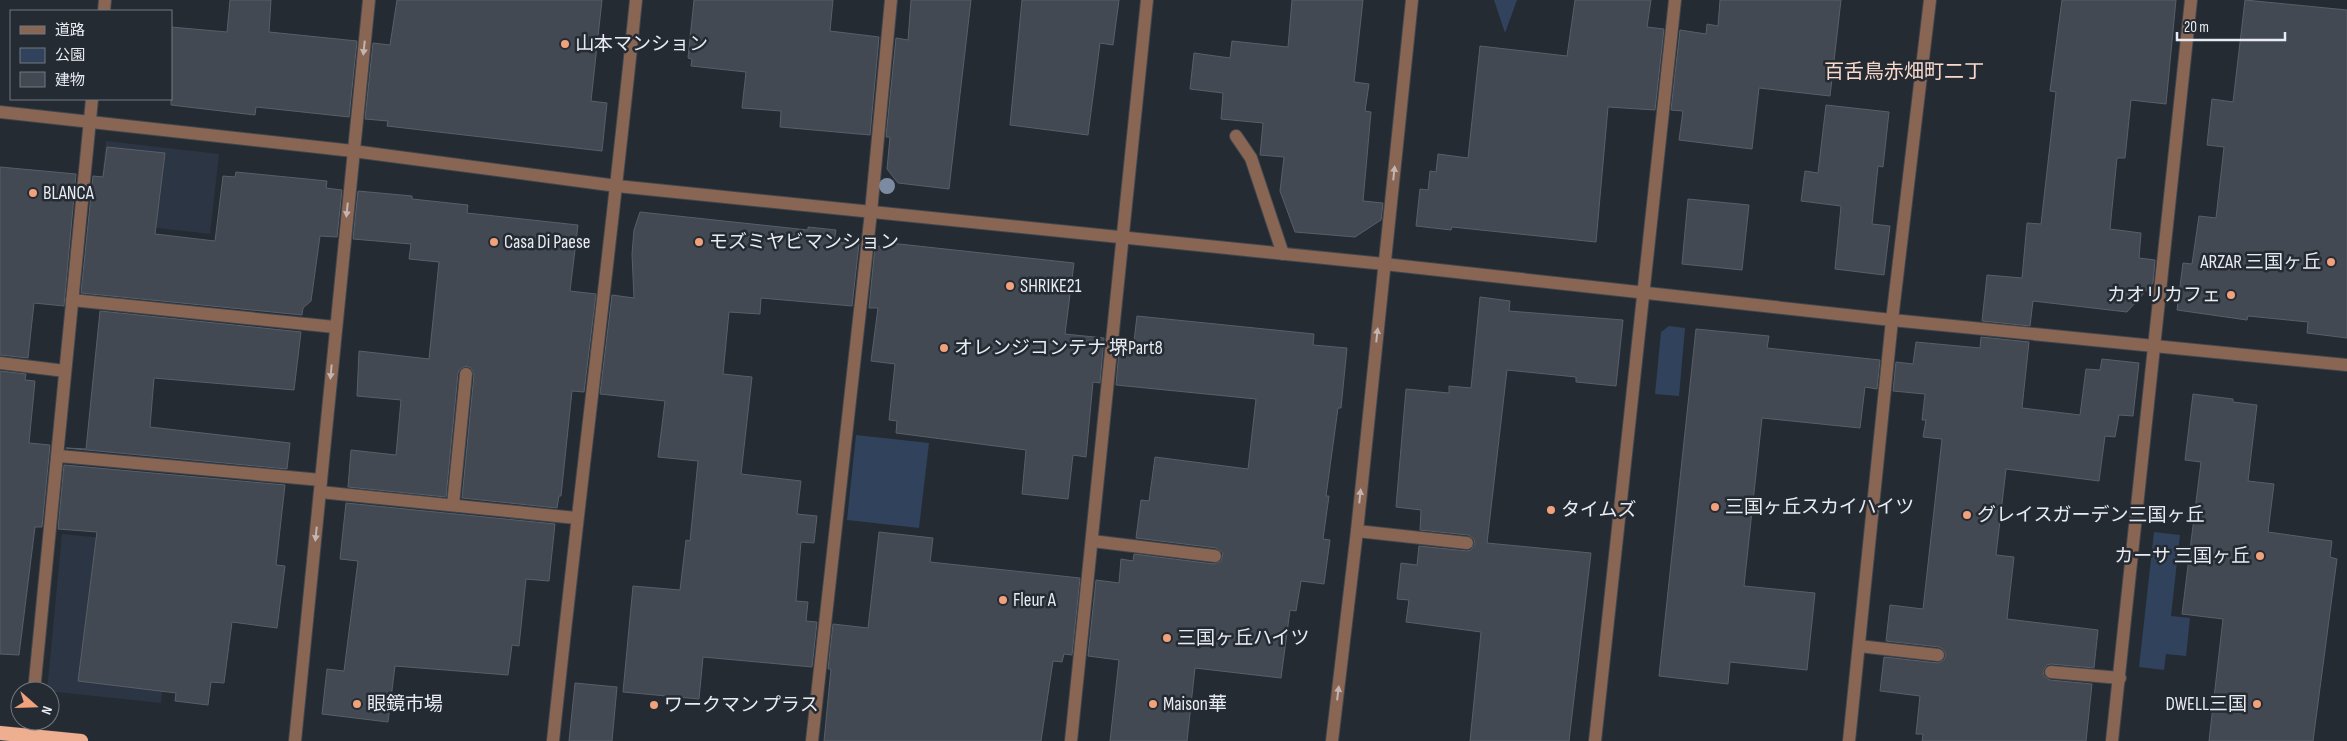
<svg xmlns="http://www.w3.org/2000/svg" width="2347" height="741" font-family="'Sofia Sans Condensed','Noto Sans JP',sans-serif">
<rect width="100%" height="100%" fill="#252b33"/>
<g fill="#2c3543">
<path d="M106 141 219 154 210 234 97 221Z"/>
<path d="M62 534 177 545 161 703 47 691Z"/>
</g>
<g fill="#31425d">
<path d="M1494 0H1517L1505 33Z"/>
<path d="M1669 326 1685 328 1679 396 1655 394 1661 332Z"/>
<path d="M856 435 929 443 919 528 847 520Z"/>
<path d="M2154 532 2180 535 2171 616 2190 618 2186 656 2166 654 2164 670 2139 667Z"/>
</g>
<g fill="#434953" stroke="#585f69">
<path d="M230 0H271L269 32 357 41 349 117 256 107 255 115 171 105V27L227 32Z"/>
<path d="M397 0H602L591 101 607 103 602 151 387 126 388 121 365 119 373 43 390 45Z"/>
<path d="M694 0H833L830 31 879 37 870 135 780 127 781 111 742 108 746 72 691 66 692 59 688 58Z"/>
<path d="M911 0H971L949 189 898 183 887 169 890 137H886L896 38 908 40Z"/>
<path d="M1022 0H1119L1113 45 1100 43 1088 135 1010 125Z"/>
<path d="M1292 0H1363L1354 82 1369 84 1365 111 1371 112 1363 201 1383 203 1381 220 1355 237 1295 232 1280 191 1284 157 1260 155 1263 123 1221 119 1223 93 1190 89 1194 53 1230 58 1232 41 1288 47Z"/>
<path d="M1575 0H1651L1647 27 1664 29 1655 110 1608 107 1596 242 1452 227 1451 230 1416 226 1420 189 1428 190 1430 171 1436 172 1438 154 1468 158 1480 46 1567 56Z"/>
<path d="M1720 0H1841L1830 96 1759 88 1752 149 1679 140 1683 111 1671 110 1680 30 1706 34 1707 24 1718 26Z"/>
<path d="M2062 0H2176L2166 104 2131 100 2125 158H2117L2110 229 2141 233 2139 258 2155 260 2153 283 2127 312 2033 301 2030 326 1982 321 1987 275 2022 278 2027 223 2041 224 2056 92 2050 91Z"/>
<path d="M2245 0 2347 10V338L2307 333 2308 322 2248 316 2247 320 2177 310 2183 263 2192 264 2199 216 2216 218 2224 147 2207 145 2212 99 2233 102Z"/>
<path d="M1826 105 1889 112 1883 167 1878 166 1872 224 1890 226 1884 275 1835 269 1841 206 1801 201 1805 171 1818 173Z"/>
<path d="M107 147 165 153 155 234 215 241 223 176 235 177 236 172 327 181 326 188 342 190 337 237 320 236 311 301 303 308 302 315 81 293 93 176 103 177Z"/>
<path d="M0 167 76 174 64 306 34 303 28 358 0 355Z"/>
<path d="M358 191 412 196V199L468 205 467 213 578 225 570 291 596 294 584 392 572 391 561 496H559L557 508 462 498 474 375 471 368 466 366 460 369 458 373 446 497 348 487 351 450 396 455 401 400 357 396 359 351 429 359 439 262 409 259 411 244 353 239Z"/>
<path d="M1688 199 1749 205 1742 270 1682 264Z"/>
<path d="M640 212 808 230V227L836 230 834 242 859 244 852 306 761 298 760 314 729 312 723 374 752 377 741 474 801 481 797 514 817 516 814 543 801 542 796 601 808 602 806 621 817 622 812 667 703 657 699 699 623 692 633 586 680 590 686 540 690 541 698 461 658 457 665 401 600 394 612 295 634 298 632 254 634 230Z"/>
<path d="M890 243 1074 263 1065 334 1104 338 1100 383 1093 382 1086 457 1073 455 1068 499 1022 494 1026 450 896 433 897 421 889 420 895 364 871 361 878 308H869L875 246 890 247Z"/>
<path d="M1480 297 1510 301 1509 311 1623 320 1616 386 1576 382V377L1507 370 1487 543 1591 553 1569 741H1470L1481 632 1406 622 1409 600 1397 599 1401 563 1417 565 1419 546 1467 551 1471 550 1475 544 1474 539 1468 535 1420 530 1421 510 1396 507 1406 389 1449 393V386L1471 388Z"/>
<path d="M100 311 301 332 294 390 154 378 150 427 290 443 287 469 66 448 86 449Z"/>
<path d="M1137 316 1314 334 1313 345 1347 348 1341 408H1338L1326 496H1329L1323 539 1330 540 1324 584 1301 581 1296 611 1290 610 1281 678 1195 668 1187 741H1110L1119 660 1088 656 1096 580 1119 583 1121 559 1133 561 1134 554 1214 564 1221 561 1223 553 1216 548 1136 538 1141 500 1149 501 1155 457 1248 469 1256 399 1116 385 1120 340 1134 341Z"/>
<path d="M1696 329 1769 336 1767 348 1880 360 1877 389 1865 387 1860 428 1762 418 1744 586 1815 593 1807 670 1730 662 1728 684 1659 676Z"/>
<path d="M1981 337 2029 342 2022 408 2080 415 2086 369 2100 370 2102 359 2139 363 2133 416 2119 415 2115 437 2105 436 2099 481 2006 469 1996 555 2014 557 2007 619 2098 630 2094 668 2051 664 2047 665 2043 671 2044 676 2050 680 2092 684 2086 741H1922L1923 734H1916L1920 696 1880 691 1884 657 1938 663 1944 660 1946 655 1943 649 1939 647 1886 641 1890 605 1923 609 1942 439 1923 437 1926 420H1922L1925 394 1893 391 1896 362 1913 364 1916 342 1980 348Z"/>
<path d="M0 371 26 374 25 380 35 381 29 443 50 445 42 527H35L19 655 0 654Z"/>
<path d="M2193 394 2233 399V402L2257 405 2248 481 2274 484 2268 532 2332 541 2330 557 2337 559 2313 741H2209L2223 619 2182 614 2201 462 2185 460Z"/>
<path d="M64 465 285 485 276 565 285 566 277 628 232 622 224 683 211 682 208 705 175 701 176 693 78 681 97 532 58 529Z"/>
<path d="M346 503 555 524 549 581 526 579 519 646 512 645 508 675 395 666 388 722 322 714 327 669 344 671 358 561 340 559Z"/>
<path d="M879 532 933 538 930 562 1080 578 1072 655 1064 654 1062 662 1053 661 1041 741H824L831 669H828L833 624 868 628Z"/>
<path d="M575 683 617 687 612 741H569Z"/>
</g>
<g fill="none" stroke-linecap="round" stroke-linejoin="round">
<g stroke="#40464e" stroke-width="14">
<g id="service">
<path d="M1236 136 1251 158 1283 254"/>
<path d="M0 363 65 371"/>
<path d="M320 492 576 518"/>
<path d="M453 505 466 374"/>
<path d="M1092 541 1215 556"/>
<path d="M1859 646 1938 655"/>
<path d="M2051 672 2120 678"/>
</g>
</g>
<g stroke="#40464e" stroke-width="14">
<g id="minor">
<path d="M104 11 105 0"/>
<path d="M0 112 353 151 617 186 1384 264 1892 320 2347 365"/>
<path d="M72 300 335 327"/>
<path d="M59 456 321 480"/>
<path d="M1357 531 1467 543"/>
<path d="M34 691 92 99"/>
<path d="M29 741 31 721"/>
<path d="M295 741 369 0"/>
<path d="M553 741C579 494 611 247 636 0"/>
<path d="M812 741 871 212 891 0"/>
<path d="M1071 741 1147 0"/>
<path d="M1332 741 1357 531 1412 0"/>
<path d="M1595 741 1675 0"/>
<path d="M1849 741 1892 320 1930 0"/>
<path d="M2112 741 2191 0"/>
</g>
</g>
<g stroke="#40464e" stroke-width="15">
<path id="trunk" d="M0 733 81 741"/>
</g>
<use href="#service" stroke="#896554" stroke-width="12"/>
<use href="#minor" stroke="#896554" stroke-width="12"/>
<use href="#trunk" stroke="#eeae90" stroke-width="14"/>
</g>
<circle fill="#7c8ba1" cx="887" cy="186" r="8"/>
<defs><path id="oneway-solid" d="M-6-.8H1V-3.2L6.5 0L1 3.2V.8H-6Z" transform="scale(1.25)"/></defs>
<g fill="#c2b5b2">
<use href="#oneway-solid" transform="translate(364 48) rotate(96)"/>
<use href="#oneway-solid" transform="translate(1394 173) rotate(-84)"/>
<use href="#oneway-solid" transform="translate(347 210) rotate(96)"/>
<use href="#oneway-solid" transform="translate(1377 335) rotate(-84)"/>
<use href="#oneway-solid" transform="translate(331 372) rotate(95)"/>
<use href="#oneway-solid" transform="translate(1360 496) rotate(-84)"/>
<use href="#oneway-solid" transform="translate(316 534) rotate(96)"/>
<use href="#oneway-solid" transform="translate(1338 693) rotate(-83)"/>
</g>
<g fill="#f1a27b" stroke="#252b33" stroke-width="2">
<circle cx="565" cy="44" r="5"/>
<circle cx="33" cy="193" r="5"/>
<circle cx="494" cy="242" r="5"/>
<circle cx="699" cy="242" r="5"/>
<circle cx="2331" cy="262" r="5"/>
<circle cx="1010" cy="286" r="5"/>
<circle cx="2231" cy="295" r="5"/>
<circle cx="944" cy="348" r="5"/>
<circle cx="1715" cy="507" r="5"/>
<circle cx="1551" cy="510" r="5"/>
<circle cx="1967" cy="515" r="5"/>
<circle cx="2260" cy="556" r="5"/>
<circle cx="1003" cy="600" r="5"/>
<circle cx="1167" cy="638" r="5"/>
<circle cx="357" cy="704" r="5"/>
<circle cx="1153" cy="704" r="5"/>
<circle cx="2257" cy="704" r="5"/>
<circle cx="654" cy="705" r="5"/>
</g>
<g text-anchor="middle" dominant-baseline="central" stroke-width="5" stroke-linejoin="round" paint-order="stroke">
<g font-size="19" fill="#e8ebf1" stroke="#252b33" text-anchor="start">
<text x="575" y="44">山本マンション</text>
<text x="43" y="193">BLANCA</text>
<text x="504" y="242">Casa Di Paese</text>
<text x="709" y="242">モズミヤビマンション</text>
<text x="2321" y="262" text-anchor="end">ARZAR 三国ヶ丘</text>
<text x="1020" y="286">SHRIKE21</text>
<text x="2221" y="295" text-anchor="end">カオリカフェ</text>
<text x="954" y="348">オレンジコンテナ 堺Part8</text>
<text x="1725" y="507">三国ヶ丘スカイハイツ</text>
<text x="1561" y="510">タイムズ</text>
<text x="1977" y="515">グレイスガーデン三国ヶ丘</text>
<text x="2250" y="556" text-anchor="end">カーサ 三国ヶ丘</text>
<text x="1013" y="600">Fleur A</text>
<text x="1177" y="638">三国ヶ丘ハイツ</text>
<text x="367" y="704">眼鏡市場</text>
<text x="1163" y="704">Maison華</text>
<text x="2247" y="704" text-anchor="end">DWELL三国</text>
<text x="664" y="705">ワークマン プラス</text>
</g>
<g font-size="20" fill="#f8d9ca" stroke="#252b33">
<text x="1904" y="72">百舌鳥赤畑町二丁</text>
</g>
</g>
<rect x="10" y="10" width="162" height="90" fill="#252b33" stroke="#73787f"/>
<rect x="20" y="26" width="25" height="8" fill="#896554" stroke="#73787f"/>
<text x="55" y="35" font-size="15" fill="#e8ebf1">道路</text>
<rect x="20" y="48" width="25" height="15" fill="#31425d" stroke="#73787f"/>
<text x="55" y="60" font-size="15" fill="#e8ebf1">公園</text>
<rect x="20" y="72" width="25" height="15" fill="#434953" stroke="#73787f"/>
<text x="55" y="85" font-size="15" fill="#e8ebf1">建物</text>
<g transform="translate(35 706) rotate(110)"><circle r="24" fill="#252b33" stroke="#73787f"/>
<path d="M0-4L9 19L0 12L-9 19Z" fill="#f1a27b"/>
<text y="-8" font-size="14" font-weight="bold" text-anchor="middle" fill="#e8ebf1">N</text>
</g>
<path d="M2177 32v8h108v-8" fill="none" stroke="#e8ebf1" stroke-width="2.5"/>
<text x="2184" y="32" font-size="15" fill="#e8ebf1" stroke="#252b33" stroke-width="4" paint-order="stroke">20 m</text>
</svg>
